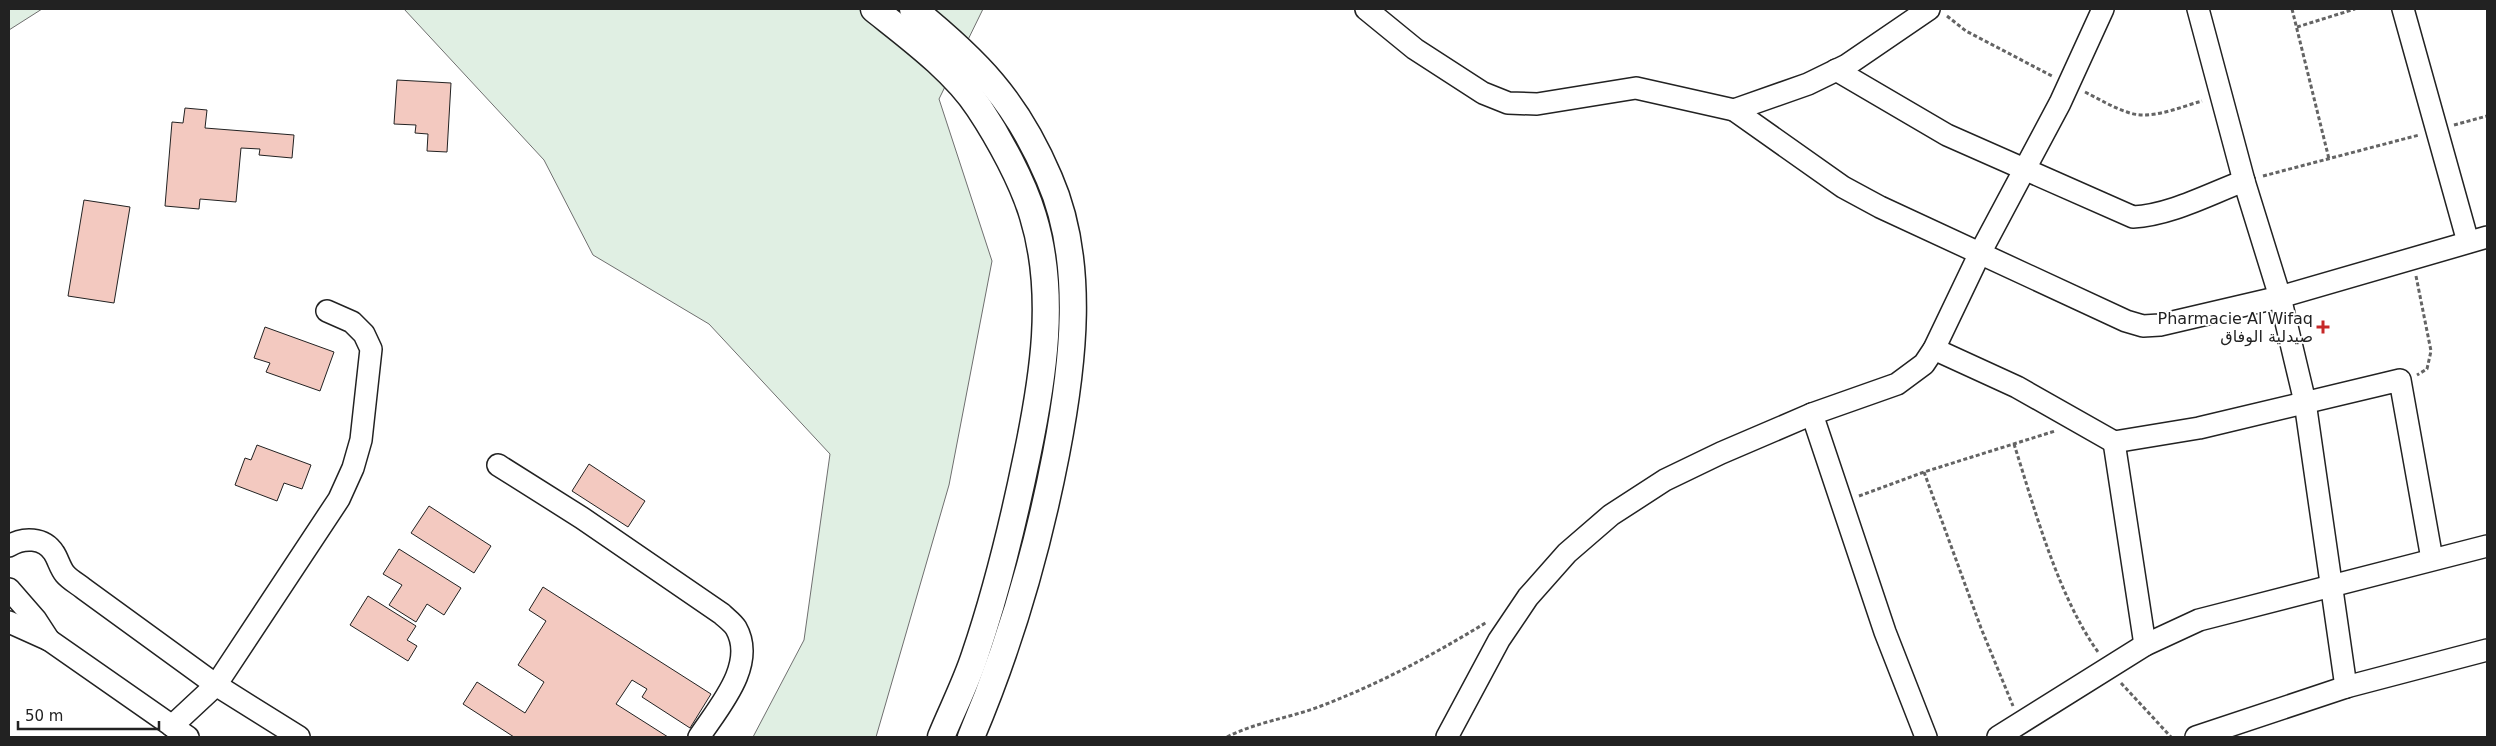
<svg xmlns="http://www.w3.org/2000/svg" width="2496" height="746" font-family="'DejaVu Sans',Cairo,sans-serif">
<rect width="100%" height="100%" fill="#fff"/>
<g fill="#e0efe3" stroke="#6f6f6f">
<path d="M9 9H42L9 30Z"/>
<path d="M404 9H983L939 99 992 261 949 485 876 737H753L804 640 830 454 709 324 593 255 544 160Z"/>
</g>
<g fill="#f3c9c0" stroke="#222">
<path d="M397 80 451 83 447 152 427 151 428 134 415 133 416 125 394 124Z"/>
<path d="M185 108 207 110 205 128 294 135 292 158 259 155 260 149 241 148 236 202 200 199 199 209 165 206 172 122 183 123Z"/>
<path d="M84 200 130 207 114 303 68 296Z"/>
<path d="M265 327 334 352 320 391 266 372 270 363 254 358Z"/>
<path d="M257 445 311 465 302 489 284 483 277 501 235 485 245 458 251 460Z"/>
<path d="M589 464 645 501 628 527 572 491Z"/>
<path d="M429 506 491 546 474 573 411 533Z"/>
<path d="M399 549 461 588 444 615 427 604 416 622 389 605 402 585 383 574Z"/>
<path d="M543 587 711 694 690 728 642 697 647 689 632 680 616 704 668 737H514L463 704 477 682 525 713 544 682 518 665 546 621 529 610Z"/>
<path d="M368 596 416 626 407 640 417 646 408 661 350 625Z"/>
</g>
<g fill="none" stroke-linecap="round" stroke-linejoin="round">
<g stroke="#222" stroke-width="24">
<g id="minor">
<path d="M1366 9 1415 49 1483 93 1508 103 1537 104 1636 88 1734 110 1808 84 1847 65 1929 9"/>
<path d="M2198 9 2244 181 2280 297 2305 402 2346 687"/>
<path d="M2403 9 2468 242"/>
<path d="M1836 70 1947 135 2133 217C2171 215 2209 194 2244 181"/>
<path d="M1734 110 1843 187 1880 207 2126 321 2143 326 2160 325 2280 297 2487 237"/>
<path d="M1934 349 2017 387 2114 442 2199 428 2400 380 2432 559"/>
<path d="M1812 414 1885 632 1926 737"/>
<path d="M2114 442 2145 645"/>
<path d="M498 465 582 518 722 614C726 618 733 623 736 628 757 665 718 708 699 737"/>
<path d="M9 546C23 537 44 537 54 553 58 559 60 568 65 574 70 580 78 584 84 589L216 685 299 737"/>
<path d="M9 589 36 620 49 640"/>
<path d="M9 622 49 640 188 737"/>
<path d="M172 726 216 685 339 499 353 468 361 440 371 349 364 334 352 322 327 311"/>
<path d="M1447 737 1499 640 1528 597 1567 553 1611 515 1665 480 1721 453 1812 414 1897 384 1924 364 1934 349 1979 255 2060 103 2103 9"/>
<path d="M1998 737 2145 645 2199 620 2487 546"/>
<path d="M2196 737 2346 687 2487 650"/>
</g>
</g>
<g stroke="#222" stroke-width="29">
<g id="major">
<path d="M874 9C909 37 954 70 979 108 999 138 1023 182 1033 216 1057 294 1043 379 1027 456 1013 524 997 590 975 655 966 683 952 710 941 737"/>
<path d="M913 9C977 61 1016 100 1049 178 1086 262 1073 366 1056 454 1037 552 1010 645 971 737"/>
</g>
</g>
<g stroke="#646464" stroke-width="3" stroke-dasharray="4 2.5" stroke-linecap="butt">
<path d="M2292 9 2329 159"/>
<path d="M1947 16 1966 31 2052 76"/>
<path d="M2297 27 2355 9"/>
<path d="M2085 92C2099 99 2112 107 2127 112 2150 121 2180 107 2202 101"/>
<path d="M2454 125 2487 116"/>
<path d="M2263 176 2419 135"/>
<path d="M2416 276 2431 351 2427 369 2417 375"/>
<path d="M2014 444C2035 510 2058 596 2098 652"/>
<path d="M1924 472 1981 628 2013 706"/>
<path d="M1859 496 1924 472 2055 431"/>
<path d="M2121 683 2171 737"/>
<path d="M1227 737C1256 722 1290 718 1321 706 1379 684 1433 655 1487 622"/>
</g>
<use href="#minor" stroke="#fff" stroke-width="21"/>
<use href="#major" stroke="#fff" stroke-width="26"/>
</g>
<path fill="#c62828" stroke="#fff" stroke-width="2" d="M2320.5 319.5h5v5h5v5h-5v5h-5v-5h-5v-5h5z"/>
<g text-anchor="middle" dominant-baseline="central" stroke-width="4" stroke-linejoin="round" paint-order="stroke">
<g font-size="16" fill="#222" stroke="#fff" text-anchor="end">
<text x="2313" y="318">Pharmacie Al Wifaq<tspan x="2313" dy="18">صيدلية الوفاق</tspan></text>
</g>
</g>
<rect width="2496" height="746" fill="none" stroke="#222222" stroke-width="20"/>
<path d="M18 721v8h141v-8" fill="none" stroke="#222222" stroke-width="2.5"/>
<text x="25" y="721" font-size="15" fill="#222222" stroke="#ffffff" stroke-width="4" paint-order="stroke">50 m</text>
</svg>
